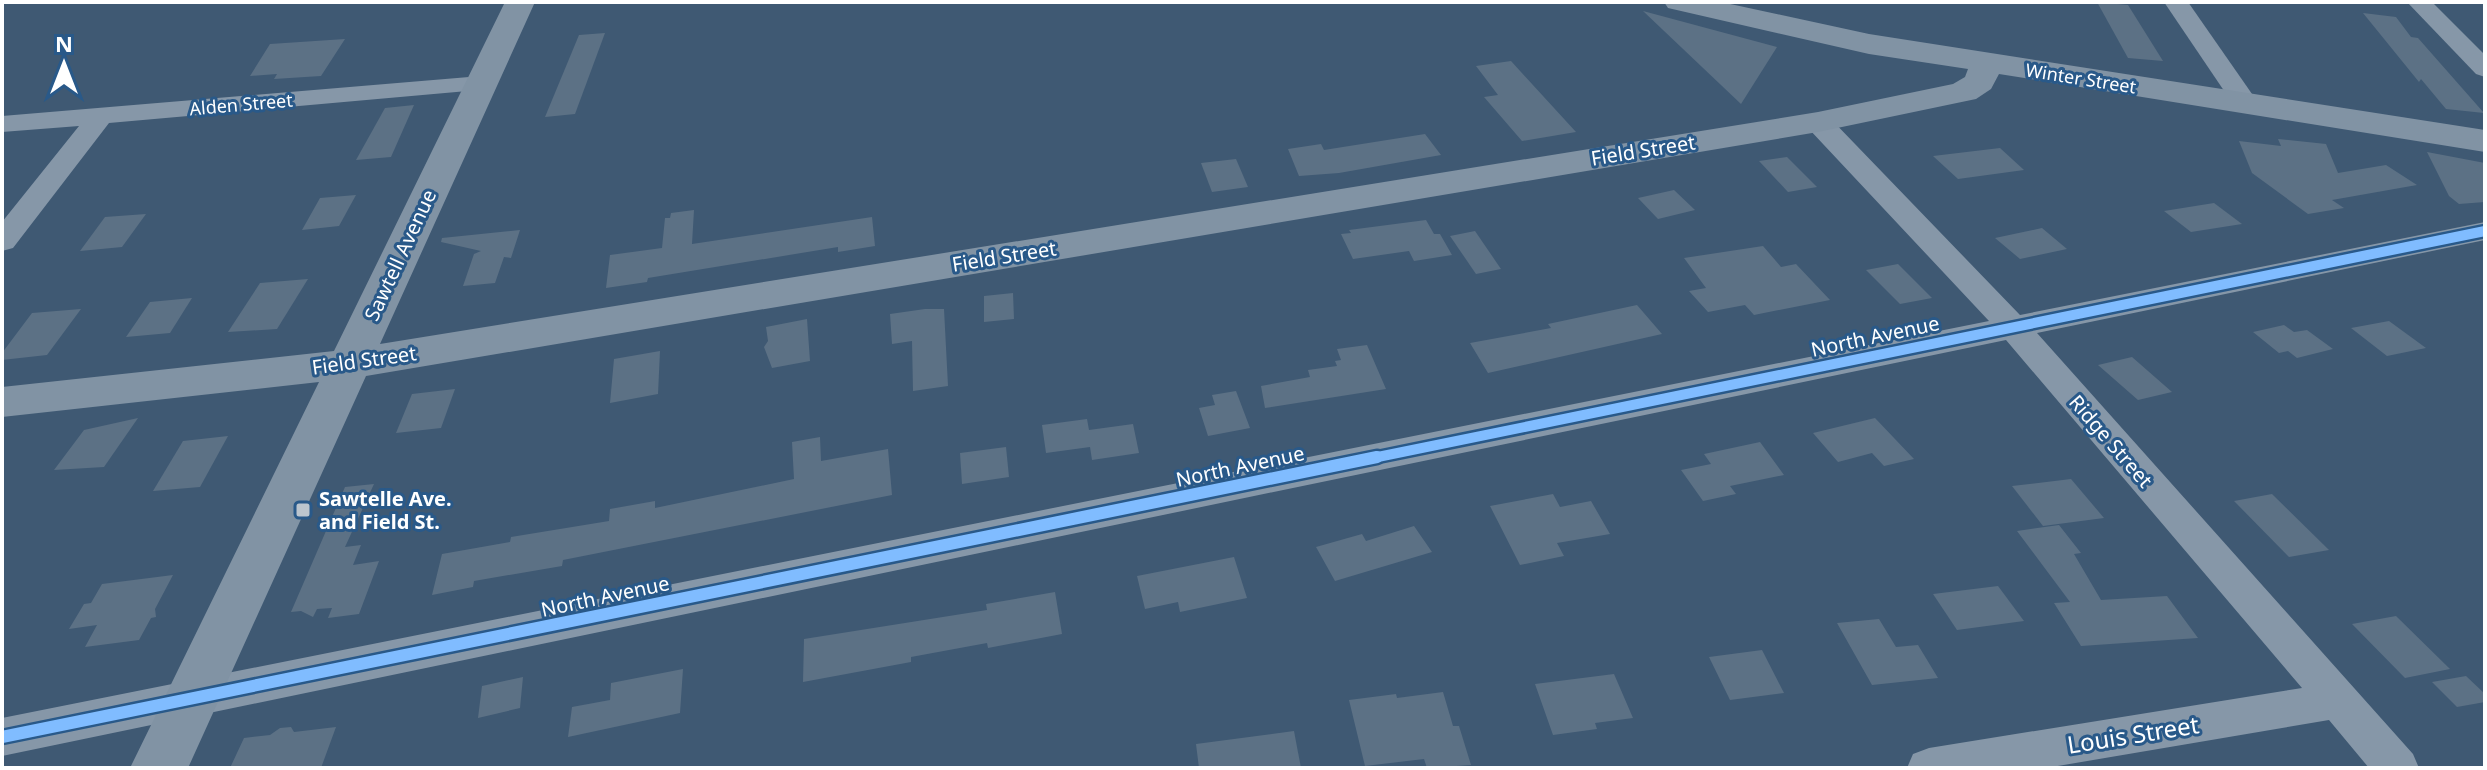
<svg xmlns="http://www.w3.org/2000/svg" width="2487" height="770" font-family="'Noto Sans',sans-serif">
<rect width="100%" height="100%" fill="#3f5973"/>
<g fill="#5c7185">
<path d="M2097 2 2128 5 2163 61 2128 58Z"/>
<path d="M1643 11 1777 47 1741 104Z"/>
<path d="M2363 13 2396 17 2411 37 2418 38 2484 113 2446 109 2421 79 2419 82Z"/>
<path d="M605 33 575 114 545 117 579 35Z"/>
<path d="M345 39 321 76 274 79 277 74 250 76 270 44Z"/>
<path d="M1511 61 1576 132 1522 141 1484 97 1498 95 1476 66Z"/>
<path d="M414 105 391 157 356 160 385 108Z"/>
<path d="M1425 134 1441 155 1339 173 1299 176 1288 149 1321 144 1324 150Z"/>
<path d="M2278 139 2326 144 2338 173 2386 165 2417 185 2332 200 2344 208 2308 214 2252 173 2239 141 2281 146Z"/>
<path d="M2000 148 2024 170 1958 179 1933 156Z"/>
<path d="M2427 152 2485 163V202L2459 204 2449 196Z"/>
<path d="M1787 157 1817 187 1788 192 1759 161Z"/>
<path d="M1236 159 1248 187 1212 192 1201 163Z"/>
<path d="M1674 190 1695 210 1658 219 1638 198Z"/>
<path d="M356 195 339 226 302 230 320 198Z"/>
<path d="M2214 203 2242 224 2191 232 2164 211Z"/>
<path d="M694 210 692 244 872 217 875 246 838 252V247L648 278 647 282 606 288 610 255 662 248 665 218H670L671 213Z"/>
<path d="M146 214 122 247 80 251 105 217Z"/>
<path d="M1426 220 1434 234H1440L1452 255 1414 261 1409 251 1353 259 1341 234 1351 233 1349 230Z"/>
<path d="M2042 228 2067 249 2020 259 1995 238Z"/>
<path d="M520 230 511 258 504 257 495 283 463 286 474 254 481 251 441 242 442 238Z"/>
<path d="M1475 231 1501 269 1476 274 1450 236Z"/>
<path d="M1763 246 1781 267 1796 264 1830 300 1754 315 1745 305 1708 312 1689 291 1706 288 1684 258Z"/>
<path d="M1898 264 1932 298 1900 304 1866 270Z"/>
<path d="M308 279 277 329 228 332 260 283Z"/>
<path d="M1013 293 1014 319 984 322V296Z"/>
<path d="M192 298 170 333 126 337 150 302Z"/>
<path d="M1637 305 1662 334 1488 373 1470 343 1551 328 1548 324Z"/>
<path d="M81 309 47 355 2 360V353L32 313Z"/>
<path d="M925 309H944L948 386 913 391 912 341 892 344 890 314Z"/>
<path d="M807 319 810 361 772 368 764 347 768 341 766 327Z"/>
<path d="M2389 321 2426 348 2387 356 2351 328Z"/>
<path d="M2284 325 2294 332 2307 330 2333 349 2297 358 2288 351 2279 353 2253 332Z"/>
<path d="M1367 345 1386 389 1265 408 1261 386 1310 377 1308 370 1337 366 1335 361 1341 360 1337 349Z"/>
<path d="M660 351 658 394 610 403 614 359Z"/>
<path d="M2132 357 2172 392 2138 400 2098 365Z"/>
<path d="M455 389 441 428 396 433 412 394Z"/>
<path d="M1236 391 1250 428 1208 436 1199 408 1215 405 1212 395Z"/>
<path d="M138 418 104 467 54 470 84 430Z"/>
<path d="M1875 418 1914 459 1884 466 1872 453 1838 462 1813 433Z"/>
<path d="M1087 419 1089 430 1133 424 1139 453 1092 460 1090 447 1046 453 1042 425Z"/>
<path d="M228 436 200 487 153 491 183 441Z"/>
<path d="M820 437 821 461 888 449 892 495 563 560 562 566 474 581 473 587 432 595 442 554 510 542 511 537 609 521 610 509 655 501V508L794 479 792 442Z"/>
<path d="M1760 442 1784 475 1730 486 1736 494 1703 501 1681 470 1711 464 1704 454Z"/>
<path d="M1006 447 1009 477 962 484 960 453Z"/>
<path d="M2071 479 2104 518 2043 526 2012 486Z"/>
<path d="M374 484 345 547 361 545 353 565 379 561 359 614 328 618 332 608 317 609 313 617 301 611 291 612 345 487Z"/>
<path d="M1553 494 1560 507 1591 501 1610 534 1557 543 1564 556 1520 565 1490 506Z"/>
<path d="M2272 494 2329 550 2289 557 2234 501Z"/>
<path d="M2059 525 2081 553 2074 554 2101 600 2167 596 2198 638 2081 646 2054 603 2070 602 2017 531Z"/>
<path d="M1414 526 1432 552 1335 581 1316 547 1362 534 1366 541Z"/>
<path d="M1234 557 1247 598 1180 612 1178 602 1145 609 1137 576Z"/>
<path d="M173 575 155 609 156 617 151 618 139 640 85 647 97 625 69 629 84 604 91 603 102 584Z"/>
<path d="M1998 586 2024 621 1957 630 1933 594Z"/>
<path d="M1055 592 1062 634 988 648 987 643 911 657V662L803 682 804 639 987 610 986 604Z"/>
<path d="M2396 616 2450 669 2405 678 2352 624Z"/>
<path d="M1879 619 1896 647 1918 645 1938 678 1872 685 1837 623Z"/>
<path d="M1762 650 1784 693 1730 700 1709 657Z"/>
<path d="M683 669 680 713 568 737 572 707 610 700 611 683Z"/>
<path d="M1614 674 1633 718 1595 723 1597 729 1553 735 1535 684Z"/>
<path d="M2466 676 2485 694V702L2457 707 2432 682Z"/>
<path d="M523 677 520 708 478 718 482 686Z"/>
<path d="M1443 692 1453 726H1459L1471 765 1427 768 1424 759 1365 766 1349 700 1396 694 1397 698Z"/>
<path d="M291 727 294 732 336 727 321 768H230L244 738 270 735 280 728Z"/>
<path d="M1294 731 1301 768H1199L1196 744Z"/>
</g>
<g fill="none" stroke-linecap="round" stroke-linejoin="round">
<g fill="#8697a8" fill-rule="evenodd">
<path d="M2164 2H2188L2259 104 2255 110H2237Z"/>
<path d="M2407 2H2432L2485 55V77L2476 74Z"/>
<path d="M481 76 490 79 494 84 490 89 109 123 13 248 2 251V222L79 126 2 132V116Z"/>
<path d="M1818 114 1828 116 2020 315 2485 222V240L2037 333 2413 754 2419 768H2369L2329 720 2046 768H1907L1913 754 1929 748 2302 688 2006 340 2 756V718L1989 321 1808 128 1805 122 1808 116Z"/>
</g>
<path fill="#8193a4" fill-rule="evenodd" d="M505 2H535L380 344 1818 112 1953 84 1965 77 1968 69 1869 54 1668 8 1664 2H1721L1869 34 2485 130V152L1999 74 1991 89 1976 99 1818 132 366 376 188 768H130L319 382 2 417V387L334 351Z"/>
<g stroke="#295989" stroke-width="15">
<path id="cycleway-far1" d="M1368 459 2485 231"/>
</g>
<g stroke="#295989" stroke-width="17">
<path id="cycleway" d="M2 737 1377 457"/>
</g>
<use href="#cycleway-far1" stroke="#80bcff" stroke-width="10"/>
<use href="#cycleway" stroke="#80bcff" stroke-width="12"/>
</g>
<rect fill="#bcc5ce" stroke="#295989" stroke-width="3" x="295" y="502" width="16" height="16" rx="4"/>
<g text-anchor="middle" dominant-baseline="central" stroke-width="6" stroke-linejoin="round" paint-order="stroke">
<g font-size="18" fill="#fff" stroke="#295989">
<text transform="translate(2081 78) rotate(9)">Winter Street</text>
<text transform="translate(241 104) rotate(-5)">Alden Street</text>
</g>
<g font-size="20" fill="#fff" stroke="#295989">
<text transform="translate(1643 150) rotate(-9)">Field Street</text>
<text transform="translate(400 255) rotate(-65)">Sawtell Avenue</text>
<text transform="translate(1004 256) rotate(-9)">Field Street</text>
<text transform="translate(1875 336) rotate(-12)">North Avenue</text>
<text transform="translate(364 360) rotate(-8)">Field Street</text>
<text transform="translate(2111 441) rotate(49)">Ridge Street</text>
<text transform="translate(1240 466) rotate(-12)">North Avenue</text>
<text transform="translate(605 596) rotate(-12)">North Avenue</text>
</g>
<g font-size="20" font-weight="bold" fill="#fff" stroke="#295989" text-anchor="start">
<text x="319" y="498">Sawtelle Ave.<tspan x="319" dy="23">and Field St.</tspan></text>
</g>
<g font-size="24" fill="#fff" stroke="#295989">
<text transform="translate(2133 734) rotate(-9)">Louis Street</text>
</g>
</g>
<rect width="2487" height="770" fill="none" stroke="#ffffff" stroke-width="8"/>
<g transform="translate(64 64)" stroke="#295989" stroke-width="6" paint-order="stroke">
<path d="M0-6L14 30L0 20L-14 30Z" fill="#ffffff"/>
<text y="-12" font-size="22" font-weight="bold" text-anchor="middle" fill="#ffffff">N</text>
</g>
</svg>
